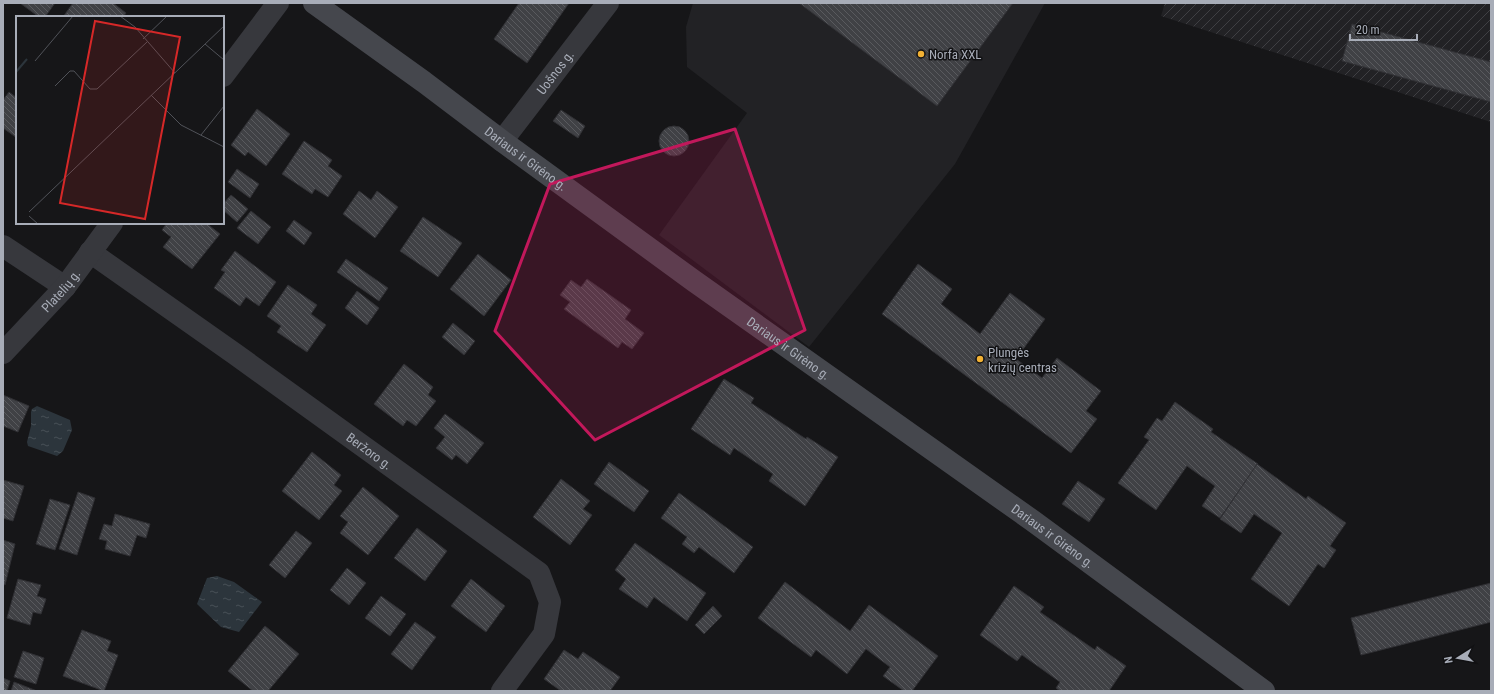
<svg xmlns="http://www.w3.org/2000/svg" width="1494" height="694" font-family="'Roboto Condensed',sans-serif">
<defs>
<pattern id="industrial-furrows" width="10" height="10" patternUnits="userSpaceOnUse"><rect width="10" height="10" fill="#222225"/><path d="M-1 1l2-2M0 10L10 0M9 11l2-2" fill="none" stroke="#3f3f43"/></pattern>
<pattern id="water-ripples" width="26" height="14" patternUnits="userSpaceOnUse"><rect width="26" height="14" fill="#2c353c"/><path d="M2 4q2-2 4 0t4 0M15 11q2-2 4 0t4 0" fill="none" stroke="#485056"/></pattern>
<pattern id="building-back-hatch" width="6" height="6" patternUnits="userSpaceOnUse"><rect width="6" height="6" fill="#404145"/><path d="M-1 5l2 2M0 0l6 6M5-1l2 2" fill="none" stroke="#595a5e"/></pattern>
</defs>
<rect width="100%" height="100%" fill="#161618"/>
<path fill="#222225" d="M693 3H1045L955 164 809 347 659 235 747 113 687 67 686 27Z"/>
<path fill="url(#industrial-furrows)" d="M1165 3H1491V122L1161 16Z"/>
<g fill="url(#water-ripples)">
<path d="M37 406 70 420 72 430 63 451 57 456 28 446 27 442 31 426V412L32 409Z"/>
<path d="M217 576 234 582 262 602 239 632 221 627 197 604 207 578Z"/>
</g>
<g fill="url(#building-back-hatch)" stroke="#303034">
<path d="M20 3H55L45 17H39Z"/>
<path d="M73 3H113L126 13 123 17H63Z"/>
<path d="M519 3H569L527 63 494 39Z"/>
<path d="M799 3H1013L937 106Z"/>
<path d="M1352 24 1491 62V102L1342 61Z"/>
<path d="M9 92 17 98V138L3 128V100Z"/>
<path d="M257 109 290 134 266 166 248 152 245 156 231 145Z"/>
<path d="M561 110 585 126 578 138 553 121Z"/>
<circle cx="674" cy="141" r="15"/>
<path d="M304 141 332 160 328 166 342 176 328 197 315 189 312 194 282 174Z"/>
<path d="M237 169 259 184 250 198 228 182Z"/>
<path d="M359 191 371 200 377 191 398 207 375 238 343 214Z"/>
<path d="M231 195 248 209 237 222 223 210V204Z"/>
<path d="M251 211 271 227 258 244 237 228Z"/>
<path d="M423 217 462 243 438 277 400 251Z"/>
<path d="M294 220 312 233 304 245 286 231Z"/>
<path d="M167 223H206L220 234 192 269 163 247 171 237 162 230Z"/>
<path d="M235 251 276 282 259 306 246 297 240 306 214 288 225 272 221 270Z"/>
<path d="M478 254 511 280 484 316 450 289Z"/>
<path d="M346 259 388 288 379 301 337 272Z"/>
<path d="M918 264 952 289 941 304 980 334 1010 293 1045 319 1016 359 1042 378 1057 358 1101 391 1086 411 1097 419 1071 453 882 314Z"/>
<path d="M587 279 631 310 625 319 644 333 632 349 622 342 618 348 564 309 570 302 560 295 571 280 581 287Z"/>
<path d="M288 285 317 305 311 314 326 325 307 352 277 332 281 326 267 316Z"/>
<path d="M357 291 379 308 367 325 345 308Z"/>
<path d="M453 323 475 341 464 355 442 337Z"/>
<path d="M404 364 433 387 428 395 436 401 416 426 407 420 403 426 374 404Z"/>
<path d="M724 379 754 398 751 403 806 439 807 437 838 457 805 506 769 481 773 474 734 448 730 455 691 429Z"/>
<path d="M3 395 29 406 18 432 3 426Z"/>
<path d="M1175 402 1213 429 1211 432 1258 464 1220 518 1202 506 1215 486 1187 466 1156 510 1118 483 1149 440 1144 437 1157 418 1162 421Z"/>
<path d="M445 414 484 443 467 464 456 455 452 460 436 448 445 437 434 428Z"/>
<path d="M312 452 341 475 334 485 342 491 319 520 282 491Z"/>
<path d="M609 462 649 491 634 512 594 484Z"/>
<path d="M1257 464 1306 499 1308 496 1346 523 1330 546 1336 550 1324 568 1318 564 1289 606 1251 579 1282 533 1254 514 1241 533 1220 519Z"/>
<path d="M561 479 590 501 583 509 592 515 570 545 533 517Z"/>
<path d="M3 480 24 486 13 521 3 518Z"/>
<path d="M1078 481 1105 499 1089 522 1062 504Z"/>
<path d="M363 487 399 516 368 555 340 533 348 522 340 516Z"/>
<path d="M78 492 95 498 77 555 59 549Z"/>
<path d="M679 493 753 547 734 573 699 547 694 553 682 544 687 537 661 518Z"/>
<path d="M50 499 70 505 55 550 36 544Z"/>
<path d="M115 514 150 524 146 538 137 535 130 556 105 549 107 541 99 539 104 524 112 526Z"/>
<path d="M417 528 447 551 425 581 394 558Z"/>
<path d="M296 531 312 543 285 578 269 565Z"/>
<path d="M3 540 15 544 5 585 3 584Z"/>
<path d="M635 543 706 593 687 621 654 597 647 608 619 589 626 579 615 570Z"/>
<path d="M347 568 366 583 349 605 330 590Z"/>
<path d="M18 579 41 585 37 596 46 599 41 614 33 612 30 625 7 618Z"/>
<path d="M471 579 505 606 486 632 451 606Z"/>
<path d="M785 582 850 631 869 605 938 656 912 691H904L883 676 890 667 866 649 847 674 816 650 811 657 758 618Z"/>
<path d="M1491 583V622L1361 655 1351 618Z"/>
<path d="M1014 586 1044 607 1040 612 1095 650 1097 646 1126 666 1109 691H1060L1056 688 1060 682 1022 655 1017 661 980 635Z"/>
<path d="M381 596 406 614 390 636 365 618Z"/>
<path d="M713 606 722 616 704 634 695 625Z"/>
<path d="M415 622 436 637 412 670 391 654Z"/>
<path d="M265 626 299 654 268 691H253L228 671Z"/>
<path d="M82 630 111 641 107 651 118 655 104 691 63 676Z"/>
<path d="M564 650 578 659 583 652 620 677 610 691H561L544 679Z"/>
<path d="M23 651 44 658 36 684 14 677Z"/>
<path d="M3 678 10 681 7 691H3Z"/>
<path d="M14 682 37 691H11Z"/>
</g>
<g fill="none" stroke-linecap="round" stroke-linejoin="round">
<g stroke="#37383d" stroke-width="22">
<path d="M223 76 278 3"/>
<path id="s1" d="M502 141 608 3"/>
<path d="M3 246 65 287"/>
<path id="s2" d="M90 252 235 354 539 573 550 602 544 634 502 691"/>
<path id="s3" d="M3 353 65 287 112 223"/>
</g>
<path stroke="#45474d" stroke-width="22" id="s4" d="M314 3 424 82 502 141 694 281 1033 521 1264 691"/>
</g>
<path fill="#c2185b" fill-opacity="0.2" stroke="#c2185b" stroke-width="3" stroke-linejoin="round" d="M735 129 805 330 595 440 495 331 550 184Z"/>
<g fill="#f2b134" stroke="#111113" stroke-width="1.5">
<circle cx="921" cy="54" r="4"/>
<circle cx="980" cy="359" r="4"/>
</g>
<g text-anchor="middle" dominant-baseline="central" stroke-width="3" stroke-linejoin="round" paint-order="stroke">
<g font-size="13" fill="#a8adb8" stroke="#111113" text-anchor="start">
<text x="929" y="54">Norfa XXL</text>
<text x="988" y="352">Plungės<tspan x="988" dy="15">krizių centras</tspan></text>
</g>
<g font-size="13" fill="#a8adb8" stroke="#111113">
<text stroke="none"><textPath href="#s1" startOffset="87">Uošnos g.</textPath></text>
<text stroke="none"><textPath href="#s4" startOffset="263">Dariaus ir Girėno g.</textPath></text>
<text stroke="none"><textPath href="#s3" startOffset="85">Platelių g.</textPath></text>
<text stroke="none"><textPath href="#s4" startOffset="587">Dariaus ir Girėno g.</textPath></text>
<text stroke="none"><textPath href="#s2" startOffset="343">Beržoro g.</textPath></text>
<text stroke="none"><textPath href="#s4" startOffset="911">Dariaus ir Girėno g.</textPath></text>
</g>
</g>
<g transform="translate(16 16)">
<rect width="208" height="208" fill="#161618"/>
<path fill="none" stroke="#2c353c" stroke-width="2" d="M0 56 11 43"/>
<path fill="none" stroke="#505258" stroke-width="1" d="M104 0 119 11 159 57M127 23 151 0M189 28 208 44M19 45 57 0M39 70 54 55H58L74 73H81L131 26M135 79 165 109 208 131M185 119 208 90M13 196 208 10M13 200 22 208"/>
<path fill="#d62828" fill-opacity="0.15" stroke="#d62828" stroke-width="2" d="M79 5 164 21 129 203 44 187Z"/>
<rect width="208" height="208" fill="none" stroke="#a8adb8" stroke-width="2"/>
</g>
<rect width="1494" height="694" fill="none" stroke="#a8adb8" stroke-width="8"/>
<g transform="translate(1458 658) rotate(259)" stroke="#111113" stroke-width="3" paint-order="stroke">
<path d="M0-3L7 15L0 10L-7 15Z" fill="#a8adb8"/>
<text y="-6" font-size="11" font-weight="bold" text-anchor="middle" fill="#a8adb8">N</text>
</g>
<path d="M1350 34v6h67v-6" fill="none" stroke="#a8adb8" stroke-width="2"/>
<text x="1356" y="34" font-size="12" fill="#a8adb8" stroke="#111113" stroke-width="3" paint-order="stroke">20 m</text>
</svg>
